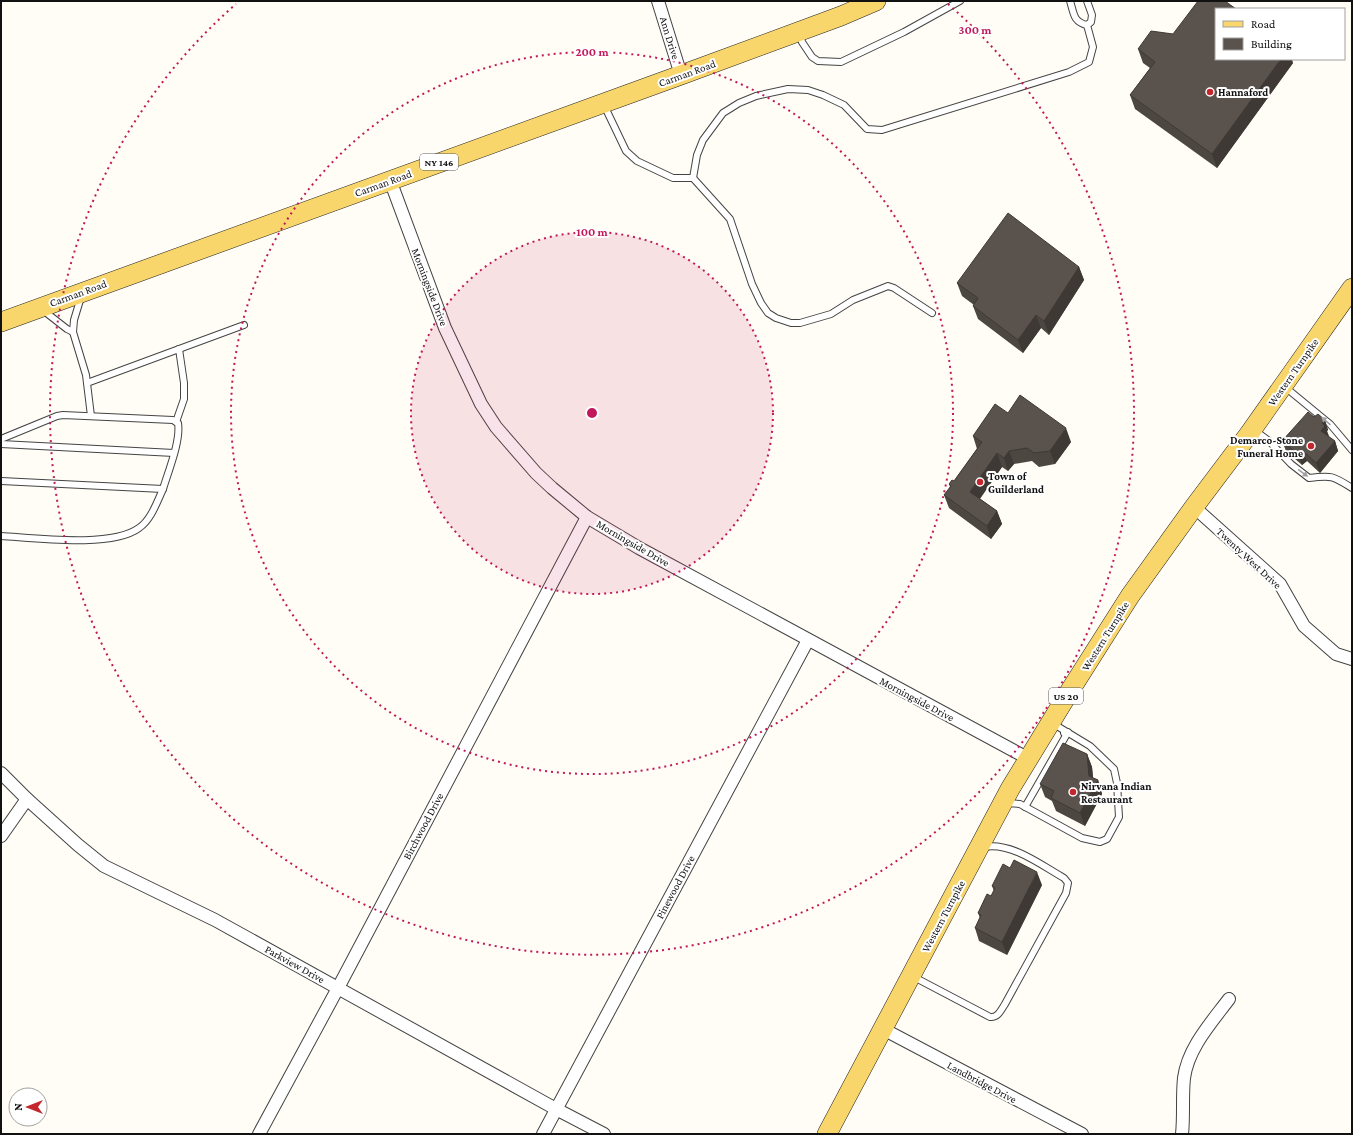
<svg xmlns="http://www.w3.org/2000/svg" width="1353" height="1135" font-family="'Crimson Pro',serif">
<rect width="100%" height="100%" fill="#fffdf5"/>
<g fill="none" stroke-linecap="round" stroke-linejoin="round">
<g stroke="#444" stroke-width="8">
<g id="lane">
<path d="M1070 1C1074 13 1073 22 1087 25L1091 22 1092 15 1087 1"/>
<path d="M800 33 802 42 812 57 818 61 841 62 904 32 960 1"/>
<path d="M604 105 626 151 637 161 673 178H693L697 155 703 140 723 113 739 103 756 96 788 89 808 90 823 95 844 105 867 129 882 130 1069 72 1089 62 1093 47 1087 25"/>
<path d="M693 178 730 219 752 284 761 303 768 313 776 318 791 323H800L831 314 853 300 888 286 894 288 932 313"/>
<path d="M44 311 67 329 73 332 86 375 91 416"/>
<path d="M73 332 74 320 81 297"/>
<path d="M87 383 244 325"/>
<path d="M1285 387 1330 424 1352 450"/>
<path d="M176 422 184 399V383L179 349"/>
<path d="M1254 430 1269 441 1291 464 1309 478C1332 475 1333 476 1352 488"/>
<path d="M1 439 57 416 63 415 173 420 178 423C181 441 168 472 163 489L1 481"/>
<path d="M1 444 174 453"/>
<path d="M1 536C35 538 112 548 139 528 151 520 157 502 163 489"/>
<path d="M1006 803 1020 804 1082 838 1100 842 1107 839 1119 817 1117 783 1114 769 1090 746 1052 723"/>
<path d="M1025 807 1068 732 1064 733"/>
<path d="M912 976 990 1017C998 1018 1001 1010 1005 1004L1066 893 1068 883 1064 878C1041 865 1012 842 984 847"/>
</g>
</g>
<g stroke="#444" stroke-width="14">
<g id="street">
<path d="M658 1 681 75"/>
<path d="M390 180 445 328 481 404 496 427 536 473 552 488 587 517 639 548 1029 759"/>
<path d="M1194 507 1280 584 1304 626 1336 654 1352 659"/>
<path d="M1 773 27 799 78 845 104 866 215 920 556 1109 604 1134"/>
<path d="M1 836 27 799"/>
<path d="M883 1029 1082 1134"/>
<path d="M259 1134 338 988 587 517"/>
<path d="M543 1134 808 640"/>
<path d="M1182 1134C1184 1116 1182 1097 1184 1078 1188 1048 1211 1023 1229 999"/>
</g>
</g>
<g stroke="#222" stroke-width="20">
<g id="primary">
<path d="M1 322 681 75 841 16 876 1"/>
<path d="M827 1134 1010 789 1071 689 1130 596 1194 507 1249 434 1352 288"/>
</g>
</g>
<use href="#lane" stroke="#fff" stroke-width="6"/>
<use href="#street" stroke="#fff" stroke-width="12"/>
<use href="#primary" stroke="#f9d66b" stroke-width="19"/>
</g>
<g fill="#4d4742">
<path d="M1138 49 1293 63 1217 168 1135 109 1130 95 1150 68 1143 63Z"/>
<path d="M1079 267 1084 280 1049 335 1041 328 1023 353 978 319 973 306 974 305 962 296 957 283Z"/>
<path d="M1008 413 1071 442 1055 464 1039 467 1032 461 1014 464 1008 471 1002 467 980 499 997 511 1002 524 991 539 949 508 944 495 950 487 949 484 954 481 977 449 973 436Z"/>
<path d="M1314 417 1325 420 1328 430 1327 431 1328 437 1335 441 1338 451 1320 473 1307 461 1302 465 1286 451 1282 441Z"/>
<path d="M1087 754 1092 767 1093 778 1098 780 1102 794 1085 826 1056 811 1052 801 1045 797 1040 784Z"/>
<path d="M1042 885 1007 955 979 941 975 928 980 918 978 913 991 896 994 891 992 886Z"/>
</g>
<g fill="#3f3936">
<path d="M1281 59H1292L1293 63 1217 168 1212 154Z"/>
<path d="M1079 267 1084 280 1049 335 1044 321Z"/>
<path d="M1036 315 1041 328 1023 353 1018 340Z"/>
<path d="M1325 420 1328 430 1327 431 1329 436 1325 441 1321 431 1322 423Z"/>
<path d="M1066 428 1071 442 1055 464 1050 451Z"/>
<path d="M1335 441 1338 451 1320 473 1316 463Z"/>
<path d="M1009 451 1014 464 1008 471 1004 458Z"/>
<path d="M1303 451 1307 461 1302 465 1299 455Z"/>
<path d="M997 453 1002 467 975 505 970 492Z"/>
<path d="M997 511 1002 524 991 539 987 526Z"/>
<path d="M1087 754 1092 767 1094 788 1098 780 1102 794 1085 826 1080 813 1089 776Z"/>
<path d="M1037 872 1042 885 1007 955 1002 942Z"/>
</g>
<g fill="#5a524d" stroke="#3f3936">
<path d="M1198 1H1225L1236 9H1216V59H1281L1212 154 1130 95 1155 62 1138 49 1151 31 1173 34Z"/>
<path d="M1008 213 1079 267 1044 321 1036 315 1018 340 973 306 978 298 957 283Z"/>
<path d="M1020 395 1066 428 1050 451 1034 453 1027 448 1009 451 1004 458 997 453 970 492 997 511 987 526 944 495 951 486 949 484 952 480 954 481 982 442 973 436 995 404 1008 413Z"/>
<path d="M1308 412 1314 417 1318 414 1325 420 1322 423 1325 426 1321 431 1335 441 1316 463 1303 451 1299 455 1282 441Z"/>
<path d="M1063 743 1087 754 1089 776 1098 780 1080 813 1051 798 1054 791 1040 784Z"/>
<path d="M1014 860 1037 872 1002 942 975 928 981 915 978 913 987 894 991 896 995 888 992 886 1003 864 1010 868Z"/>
</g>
<defs><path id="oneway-solid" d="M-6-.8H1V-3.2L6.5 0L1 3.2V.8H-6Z"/></defs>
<g fill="#a0a0a0">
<use href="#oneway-solid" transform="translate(1326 421) rotate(-139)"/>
<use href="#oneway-solid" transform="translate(1303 473) rotate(36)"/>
</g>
<circle cx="592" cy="413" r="181" fill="#c2185b" fill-opacity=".12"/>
<g fill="none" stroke="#c2185b" stroke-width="2" stroke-dasharray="2 4">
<circle cx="592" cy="413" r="181"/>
<circle cx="592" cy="413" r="361"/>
<path d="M948 4A542 542 0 1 1 236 4"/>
</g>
<g fill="#c4262e" stroke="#fff" stroke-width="1.5">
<circle cx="1210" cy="92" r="4"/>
<circle cx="1311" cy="446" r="4"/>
<circle cx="980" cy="482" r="4"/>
<circle cx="1073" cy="792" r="4"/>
</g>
<g text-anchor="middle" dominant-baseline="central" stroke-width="4" stroke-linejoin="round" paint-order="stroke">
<g fill="#fff" stroke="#585858" stroke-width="1">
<rect x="420" y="154" width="38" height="16" rx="3"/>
<rect x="1049" y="688" width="34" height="16" rx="3"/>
</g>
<g font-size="10" font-weight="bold" fill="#111">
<text x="439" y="162">NY 146</text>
<text x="1066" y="696">US 20</text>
</g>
<g font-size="11" fill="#111" stroke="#fff">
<text transform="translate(670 38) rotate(73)">Ann Drive</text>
<text transform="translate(687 73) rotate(-20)">Carman Road</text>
<text transform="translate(383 183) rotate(-20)">Carman Road</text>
<text transform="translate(430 287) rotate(69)">Morningside Drive</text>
<text transform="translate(78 293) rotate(-20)">Carman Road</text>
<text transform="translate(1293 372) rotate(-55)">Western Turnpike</text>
<text transform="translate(633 543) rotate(30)">Morningside Drive</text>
<text transform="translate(1249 558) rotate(43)">Twenty West Drive</text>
<text transform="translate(1105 636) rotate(-58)">Western Turnpike</text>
<text transform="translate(917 699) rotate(28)">Morningside Drive</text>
<text transform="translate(423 826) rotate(-62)">Birchwood Drive</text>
<text transform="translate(675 887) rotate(-62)">Pinewood Drive</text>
<text transform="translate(943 916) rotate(-62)">Western Turnpike</text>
<text transform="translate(295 964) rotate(29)">Parkview Drive</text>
<text transform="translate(982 1082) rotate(28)">Landbridge Drive</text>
</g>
<g font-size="11" font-weight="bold" fill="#111" stroke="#fff" text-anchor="start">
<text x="1218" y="92">Hannaford</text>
<text x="1303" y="440" text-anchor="end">Demarco-Stone<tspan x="1303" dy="13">Funeral Home</tspan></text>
<text x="988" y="476">Town of<tspan x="988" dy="13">Guilderland</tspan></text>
<text x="1081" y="786">Nirvana Indian<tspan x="1081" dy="13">Restaurant</tspan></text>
</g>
</g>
<circle cx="592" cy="413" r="6" fill="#c2185b" stroke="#fff" stroke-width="2"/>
<g font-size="12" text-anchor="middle" font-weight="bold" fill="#c2185b" stroke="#fff" stroke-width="4" stroke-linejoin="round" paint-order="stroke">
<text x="975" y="34">300 m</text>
<text x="592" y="56">200 m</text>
<text x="592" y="236">100 m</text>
</g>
<rect width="1353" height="1135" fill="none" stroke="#111111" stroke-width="4"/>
<rect x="1215" y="8" width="130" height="52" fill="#ffffff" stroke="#a0a0a0"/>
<rect x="1223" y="21" width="20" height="6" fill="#f9d66b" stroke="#a0a0a0"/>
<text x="1251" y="28" font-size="12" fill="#111111">Road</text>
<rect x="1223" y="38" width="20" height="12" fill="#5a524d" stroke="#a0a0a0"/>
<text x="1251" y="48" font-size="12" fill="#111111">Building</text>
<g transform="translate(28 1107) rotate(270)"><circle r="19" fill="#ffffff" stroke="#a0a0a0"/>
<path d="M0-3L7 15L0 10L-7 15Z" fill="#c4262e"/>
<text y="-6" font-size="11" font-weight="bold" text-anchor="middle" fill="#111111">N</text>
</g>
</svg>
